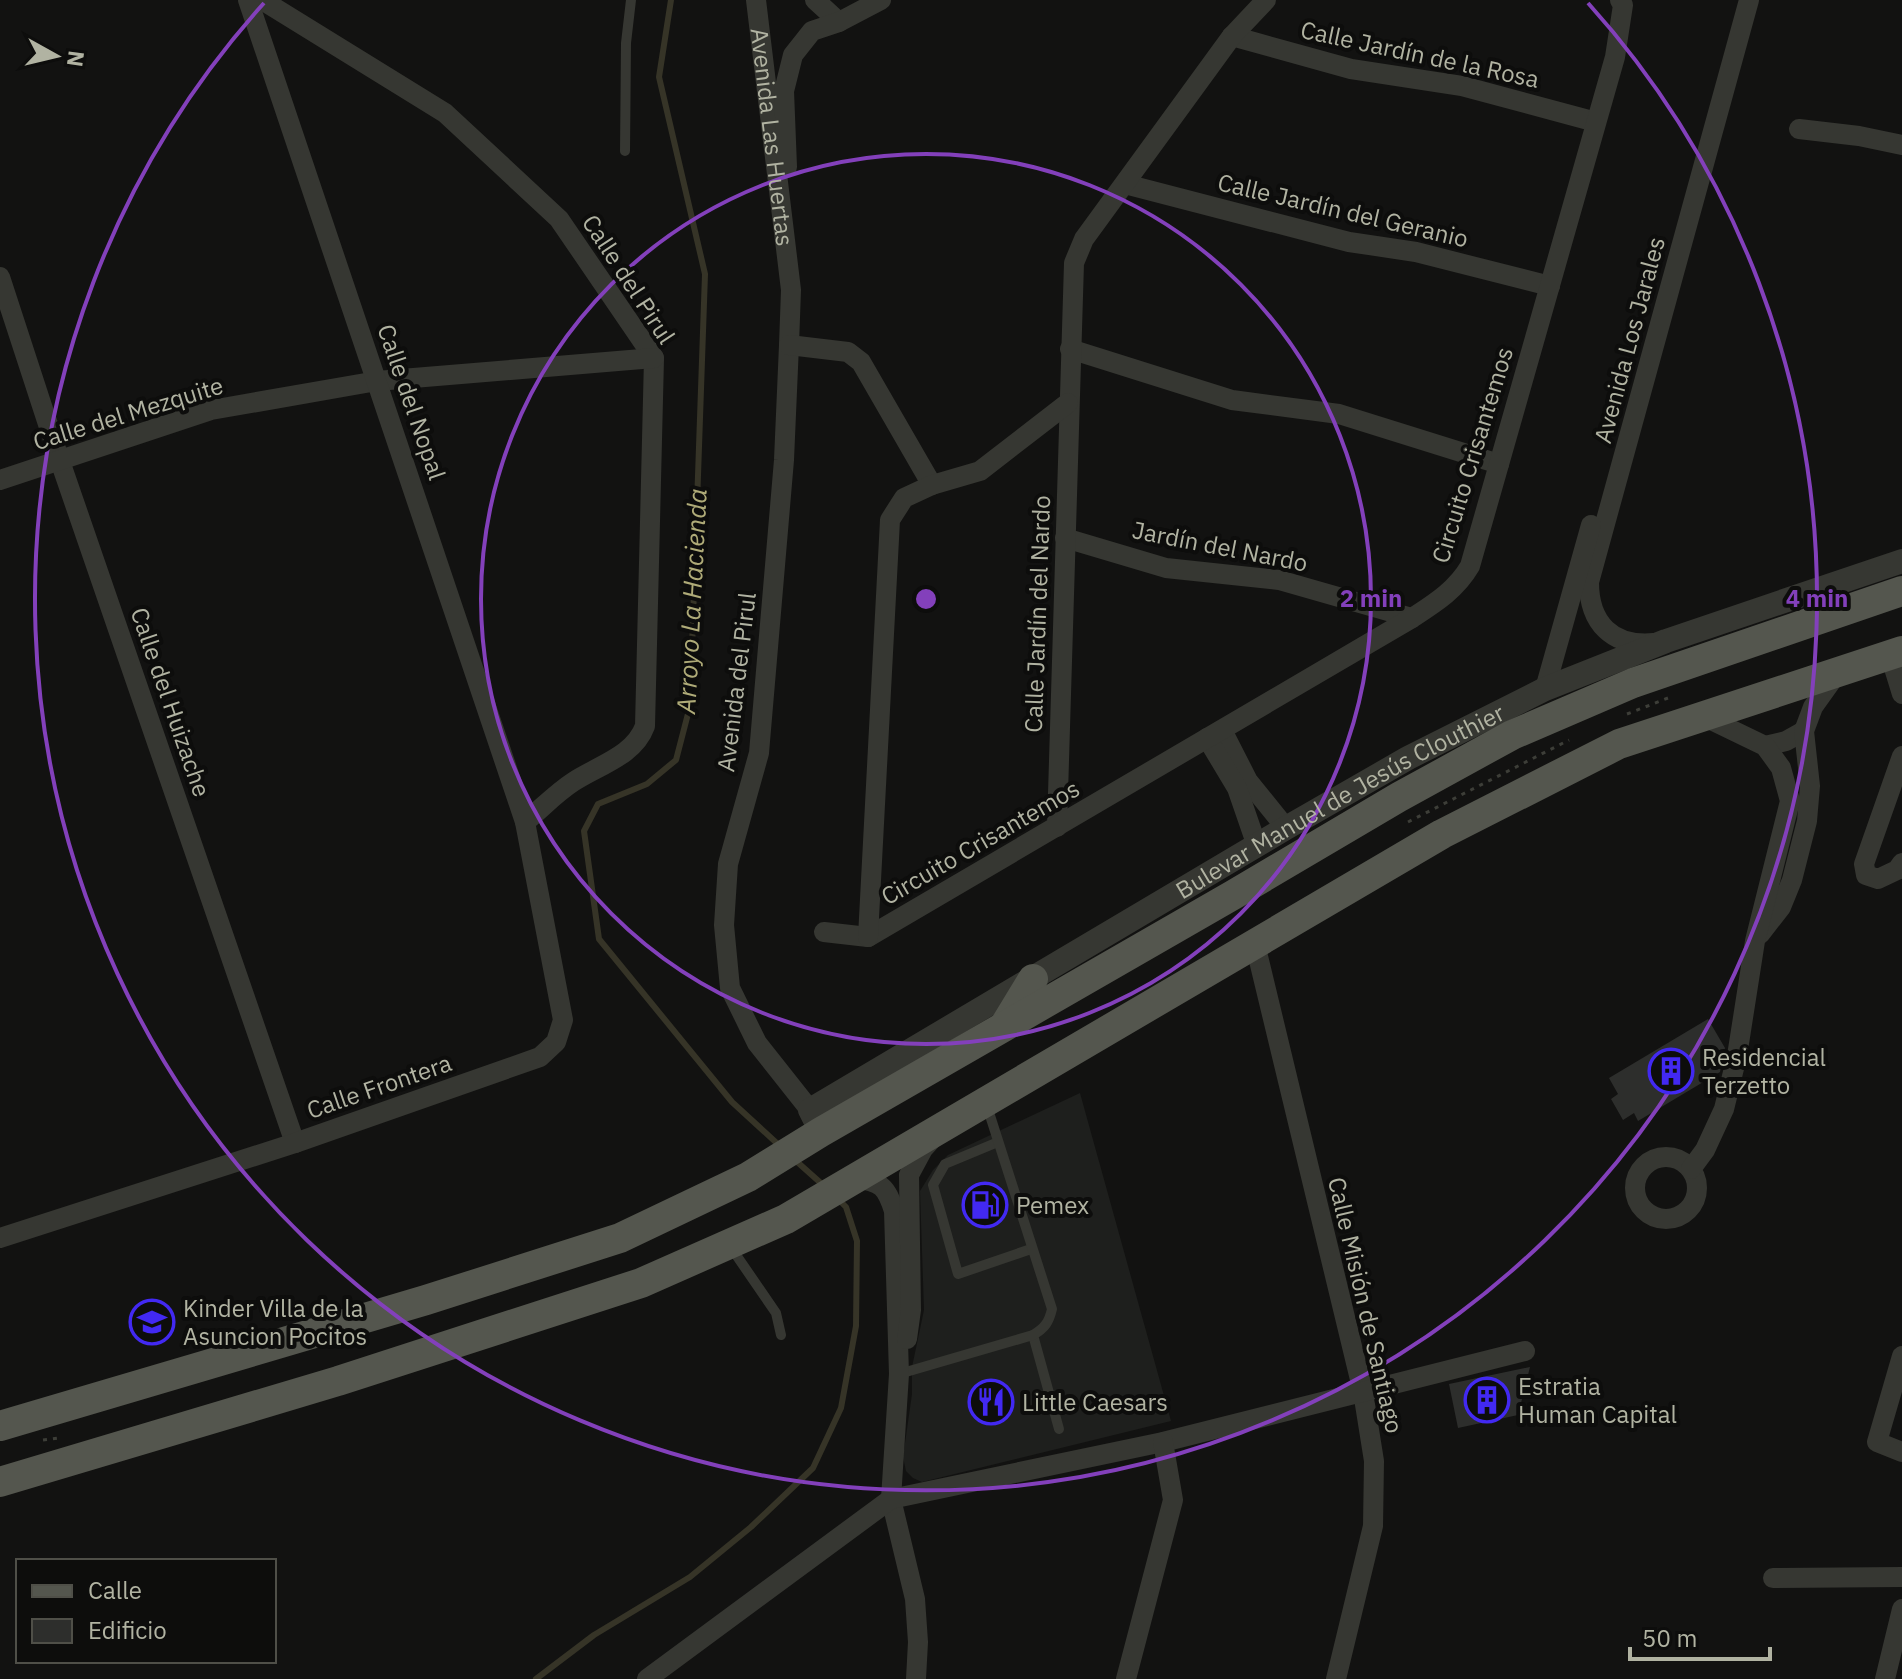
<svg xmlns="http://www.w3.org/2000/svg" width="1902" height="1679" font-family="'IBM Plex Sans',sans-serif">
<rect width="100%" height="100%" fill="#121211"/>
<path fill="#1e1f1d" d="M1080 1093 1171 1421 922 1482 913 1478 906 1471 903 1457 912 1394V1367L924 1310 920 1191 933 1170 948 1155Z"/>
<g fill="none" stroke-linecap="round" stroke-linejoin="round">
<g stroke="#363427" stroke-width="6">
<path d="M671 0 659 77 705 274 690 706 676 760 647 784 598 804 584 831 599 939 732 1102 781 1147"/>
<path d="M795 1160 823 1185"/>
<path d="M536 1679 594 1635 690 1577 751 1527 813 1468 841 1408 856 1326 857 1241 846 1207 837 1198"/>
</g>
</g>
<g fill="#2d2e2c">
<path d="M1708 1019 1725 1048 1720 1072 1638 1121 1634 1113 1623 1120 1611 1099 1618 1094 1609 1078Z"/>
<path d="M1530 1367 1518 1415 1458 1428 1449 1384Z"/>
</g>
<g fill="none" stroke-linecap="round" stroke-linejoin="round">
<g stroke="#3d3e38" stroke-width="3" stroke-dasharray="4 6" stroke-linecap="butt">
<path d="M1627 714 1668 698"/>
<path d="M1408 822 1569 740"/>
<path d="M43 1440 59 1438"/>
</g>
<g stroke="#363732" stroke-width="10">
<path d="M625 151 626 43 631 0"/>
<path d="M998 1142 945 1164 933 1185 958 1274 1031 1249"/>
<path d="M730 1246 776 1313 781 1335"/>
<path d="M1033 1335 1059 1429"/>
<path d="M899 1374 1033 1335C1045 1328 1049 1322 1052 1309L986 1103"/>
</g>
<g stroke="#363732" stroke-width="20">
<path d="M262 0 445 113 559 219 654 358 645 726C634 756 599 765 573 782 556 793 541 809 525 822"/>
<path id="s1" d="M756 0 791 290 789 345 784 460 759 753 728 864 724 925 730 988 757 1043 810 1110"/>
<path d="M815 0 839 22"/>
<path d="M1232 36 1351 69 1462 86 1596 122"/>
<path d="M1799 129 1859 136 1902 145"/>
<path d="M787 167 784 91 793 55 812 31 839 22 881 0"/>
<path d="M1125 184 1349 242 1416 252 1550 286"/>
<path d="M0 277 60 461 295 1143"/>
<path d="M789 345 848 352 861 362 932 485"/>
<path d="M1070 349 1232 400 1339 414 1499 464"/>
<path d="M0 480 211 410 377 381 654 358"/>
<path d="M1065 538 1166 568 1279 580 1412 618"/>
<path d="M1654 643C1612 647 1589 623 1589 582L1749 0"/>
<path d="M1890 655 1902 694"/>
<path d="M1545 689 1591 525"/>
<path d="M1222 730 1248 781 1286 828"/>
<path d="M1207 738 1237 788 1257 846"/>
<path d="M1765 746 1786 741 1804 731"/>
<path d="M1902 756 1864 864 1866 875 1878 879 1897 870 1902 863"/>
<path d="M1057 827 1074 263 1084 239 1232 36 1266 0"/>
<path d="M824 932 868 937 1412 618C1435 603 1456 590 1470 566L1615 57 1623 5 1620 0"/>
<path d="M1760 934 1781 907 1792 880 1807 821 1810 786 1804 731 1813 707 1838 672"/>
<path d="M868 937 890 520 904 498 932 485 980 471 1068 403"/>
<path d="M1255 944 1363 1392 1374 1461 1373 1526 1336 1679"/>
<circle cx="1666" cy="1188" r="31"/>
<path d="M1691 1169 1705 1150 1724 1109 1737 1056 1755 941 1790 801 1781 768 1765 746 1705 717"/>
<path d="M856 1178C882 1183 886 1186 894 1211L899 1374 891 1499 915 1599 918 1642 916 1679"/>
<path d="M0 1238 295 1143 540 1057 556 1042 563 1020 525 822 248 0"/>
<path d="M907 1339 911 1310 909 1175 923 1149 933 1138"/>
<path d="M1902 1356 1877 1442 1902 1452"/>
<path d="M1773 1578 1902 1577"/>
<path d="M647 1679 891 1499 1163 1442 1525 1351"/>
<path d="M1126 1679 1173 1500 1163 1442"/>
<path d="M1885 1679 1902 1609"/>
</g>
<path stroke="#363732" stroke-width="24" id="s2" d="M821 1132 810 1110 1286 828 1408 758 1545 689 1666 641 1902 561"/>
<g stroke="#54564e" stroke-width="30">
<path d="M1005 1025 1033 979"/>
<path d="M0 1426 426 1300 620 1238 748 1177 821 1132 1233 895 1399 797 1512 735 1633 683 1902 591"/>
<path d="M0 1482 338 1381 641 1283 786 1219 1442 834 1619 744 1902 651"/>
</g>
</g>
<g fill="none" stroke="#8340bb" stroke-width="4">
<circle cx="926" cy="599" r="445"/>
<path d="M1588 3A891 891 0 1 1 264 3"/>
</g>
<defs>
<g id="building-ring" transform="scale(2.3)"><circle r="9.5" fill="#0d0d0c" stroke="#4229f2" stroke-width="1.5"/><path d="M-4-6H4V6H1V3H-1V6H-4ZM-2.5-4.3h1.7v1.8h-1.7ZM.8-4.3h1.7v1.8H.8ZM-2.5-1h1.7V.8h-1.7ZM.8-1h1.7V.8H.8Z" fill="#4229f2"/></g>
<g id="fuel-ring" transform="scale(2.3)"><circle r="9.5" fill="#0d0d0c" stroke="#4229f2" stroke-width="1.5"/><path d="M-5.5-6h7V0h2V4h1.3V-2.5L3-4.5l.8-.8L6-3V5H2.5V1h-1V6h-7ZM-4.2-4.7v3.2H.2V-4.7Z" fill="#4229f2"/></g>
<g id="school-ring" transform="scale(2.3)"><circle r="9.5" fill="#0d0d0c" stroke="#4229f2" stroke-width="1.5"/><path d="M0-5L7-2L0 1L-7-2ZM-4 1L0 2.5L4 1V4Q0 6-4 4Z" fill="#4229f2"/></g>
<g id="restaurant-ring" transform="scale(2.3)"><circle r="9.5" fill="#0d0d0c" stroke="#4229f2" stroke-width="1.5"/><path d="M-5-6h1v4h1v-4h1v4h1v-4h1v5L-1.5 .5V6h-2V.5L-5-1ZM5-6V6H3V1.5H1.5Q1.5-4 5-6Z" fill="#4229f2"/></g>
</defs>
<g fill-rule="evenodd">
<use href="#building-ring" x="1671" y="1071"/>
<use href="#fuel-ring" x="985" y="1205"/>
<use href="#school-ring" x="152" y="1322"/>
<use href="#building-ring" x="1487" y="1400"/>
<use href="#restaurant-ring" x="991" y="1402"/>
</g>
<g text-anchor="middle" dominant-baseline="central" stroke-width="8" stroke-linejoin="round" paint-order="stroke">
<g font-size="24" fill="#b1b3a2" stroke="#0d0d0c">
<text transform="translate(1420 54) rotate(12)">Calle Jardín de la Rosa</text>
<text stroke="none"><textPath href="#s1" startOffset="138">Avenida Las Huertas</textPath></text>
<text transform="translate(1343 210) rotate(13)">Calle Jardín del Geranio</text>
<text transform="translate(629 279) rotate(57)">Calle del Pirul</text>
<text transform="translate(1629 340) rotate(-75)">Avenida Los Jarales</text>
<text transform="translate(412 402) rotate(71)">Calle del Nopal</text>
<text transform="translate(128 413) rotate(-17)">Calle del Mezquite</text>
<text transform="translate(1472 455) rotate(-73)">Circuito Crisantemos</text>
<text transform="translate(1220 546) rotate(11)">Jardín del Nardo</text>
<text transform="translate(1037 614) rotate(-88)">Calle Jardín del Nardo</text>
<text transform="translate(736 682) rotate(-83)">Avenida del Pirul</text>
<text transform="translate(171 702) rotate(71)">Calle del Huizache</text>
<text stroke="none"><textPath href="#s2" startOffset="638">Bulevar Manuel de Jesús Clouthier</textPath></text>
<text transform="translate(980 842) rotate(-30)">Circuito Crisantemos</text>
<text transform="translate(379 1086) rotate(-19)">Calle Frontera</text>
<text transform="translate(1366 1305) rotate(77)">Calle Misión de Santiago</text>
</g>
<g font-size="24" fill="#b1b3a2" stroke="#0d0d0c" text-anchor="start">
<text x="1702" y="1057">Residencial<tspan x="1702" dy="28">Terzetto</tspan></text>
<text x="1016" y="1205">Pemex</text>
<text x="183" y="1308">Kinder Villa de la<tspan x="183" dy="28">Asuncion Pocitos</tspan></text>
<text x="1518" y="1386">Estratia<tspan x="1518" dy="28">Human Capital</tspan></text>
<text x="1022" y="1402">Little Caesars</text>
</g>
<g font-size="26" font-style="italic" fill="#afab78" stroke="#0d0d0c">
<text transform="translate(691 601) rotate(-87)">Arroyo La Hacienda</text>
</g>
</g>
<circle cx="926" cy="599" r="12" fill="#8340bb" stroke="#0d0d0c" stroke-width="4"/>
<g font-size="24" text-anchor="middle" font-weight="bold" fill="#8340bb" stroke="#0d0d0c" stroke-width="8" stroke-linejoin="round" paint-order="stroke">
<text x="1371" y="607">2 min</text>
<text x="1817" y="607">4 min</text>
</g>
<rect x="16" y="1559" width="260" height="104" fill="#0d0d0c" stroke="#4f4f48" stroke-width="2"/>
<rect x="32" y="1585" width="40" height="12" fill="#54564e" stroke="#4f4f48" stroke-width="2"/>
<text x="88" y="1599" font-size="24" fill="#b1b3a2">Calle</text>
<rect x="32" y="1619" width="40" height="24" fill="#2d2e2c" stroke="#4f4f48" stroke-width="2"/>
<text x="88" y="1639" font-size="24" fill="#b1b3a2">Edificio</text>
<g transform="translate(56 56) rotate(98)" stroke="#0d0d0c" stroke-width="6" paint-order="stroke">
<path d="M0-6L14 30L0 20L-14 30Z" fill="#b1b3a2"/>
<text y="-12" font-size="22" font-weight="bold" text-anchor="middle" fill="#b1b3a2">N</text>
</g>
<path d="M1630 1647v12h140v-12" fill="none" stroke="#b1b3a2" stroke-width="4"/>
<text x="1642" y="1647" font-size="24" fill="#b1b3a2" stroke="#0d0d0c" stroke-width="6" paint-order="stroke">50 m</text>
</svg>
